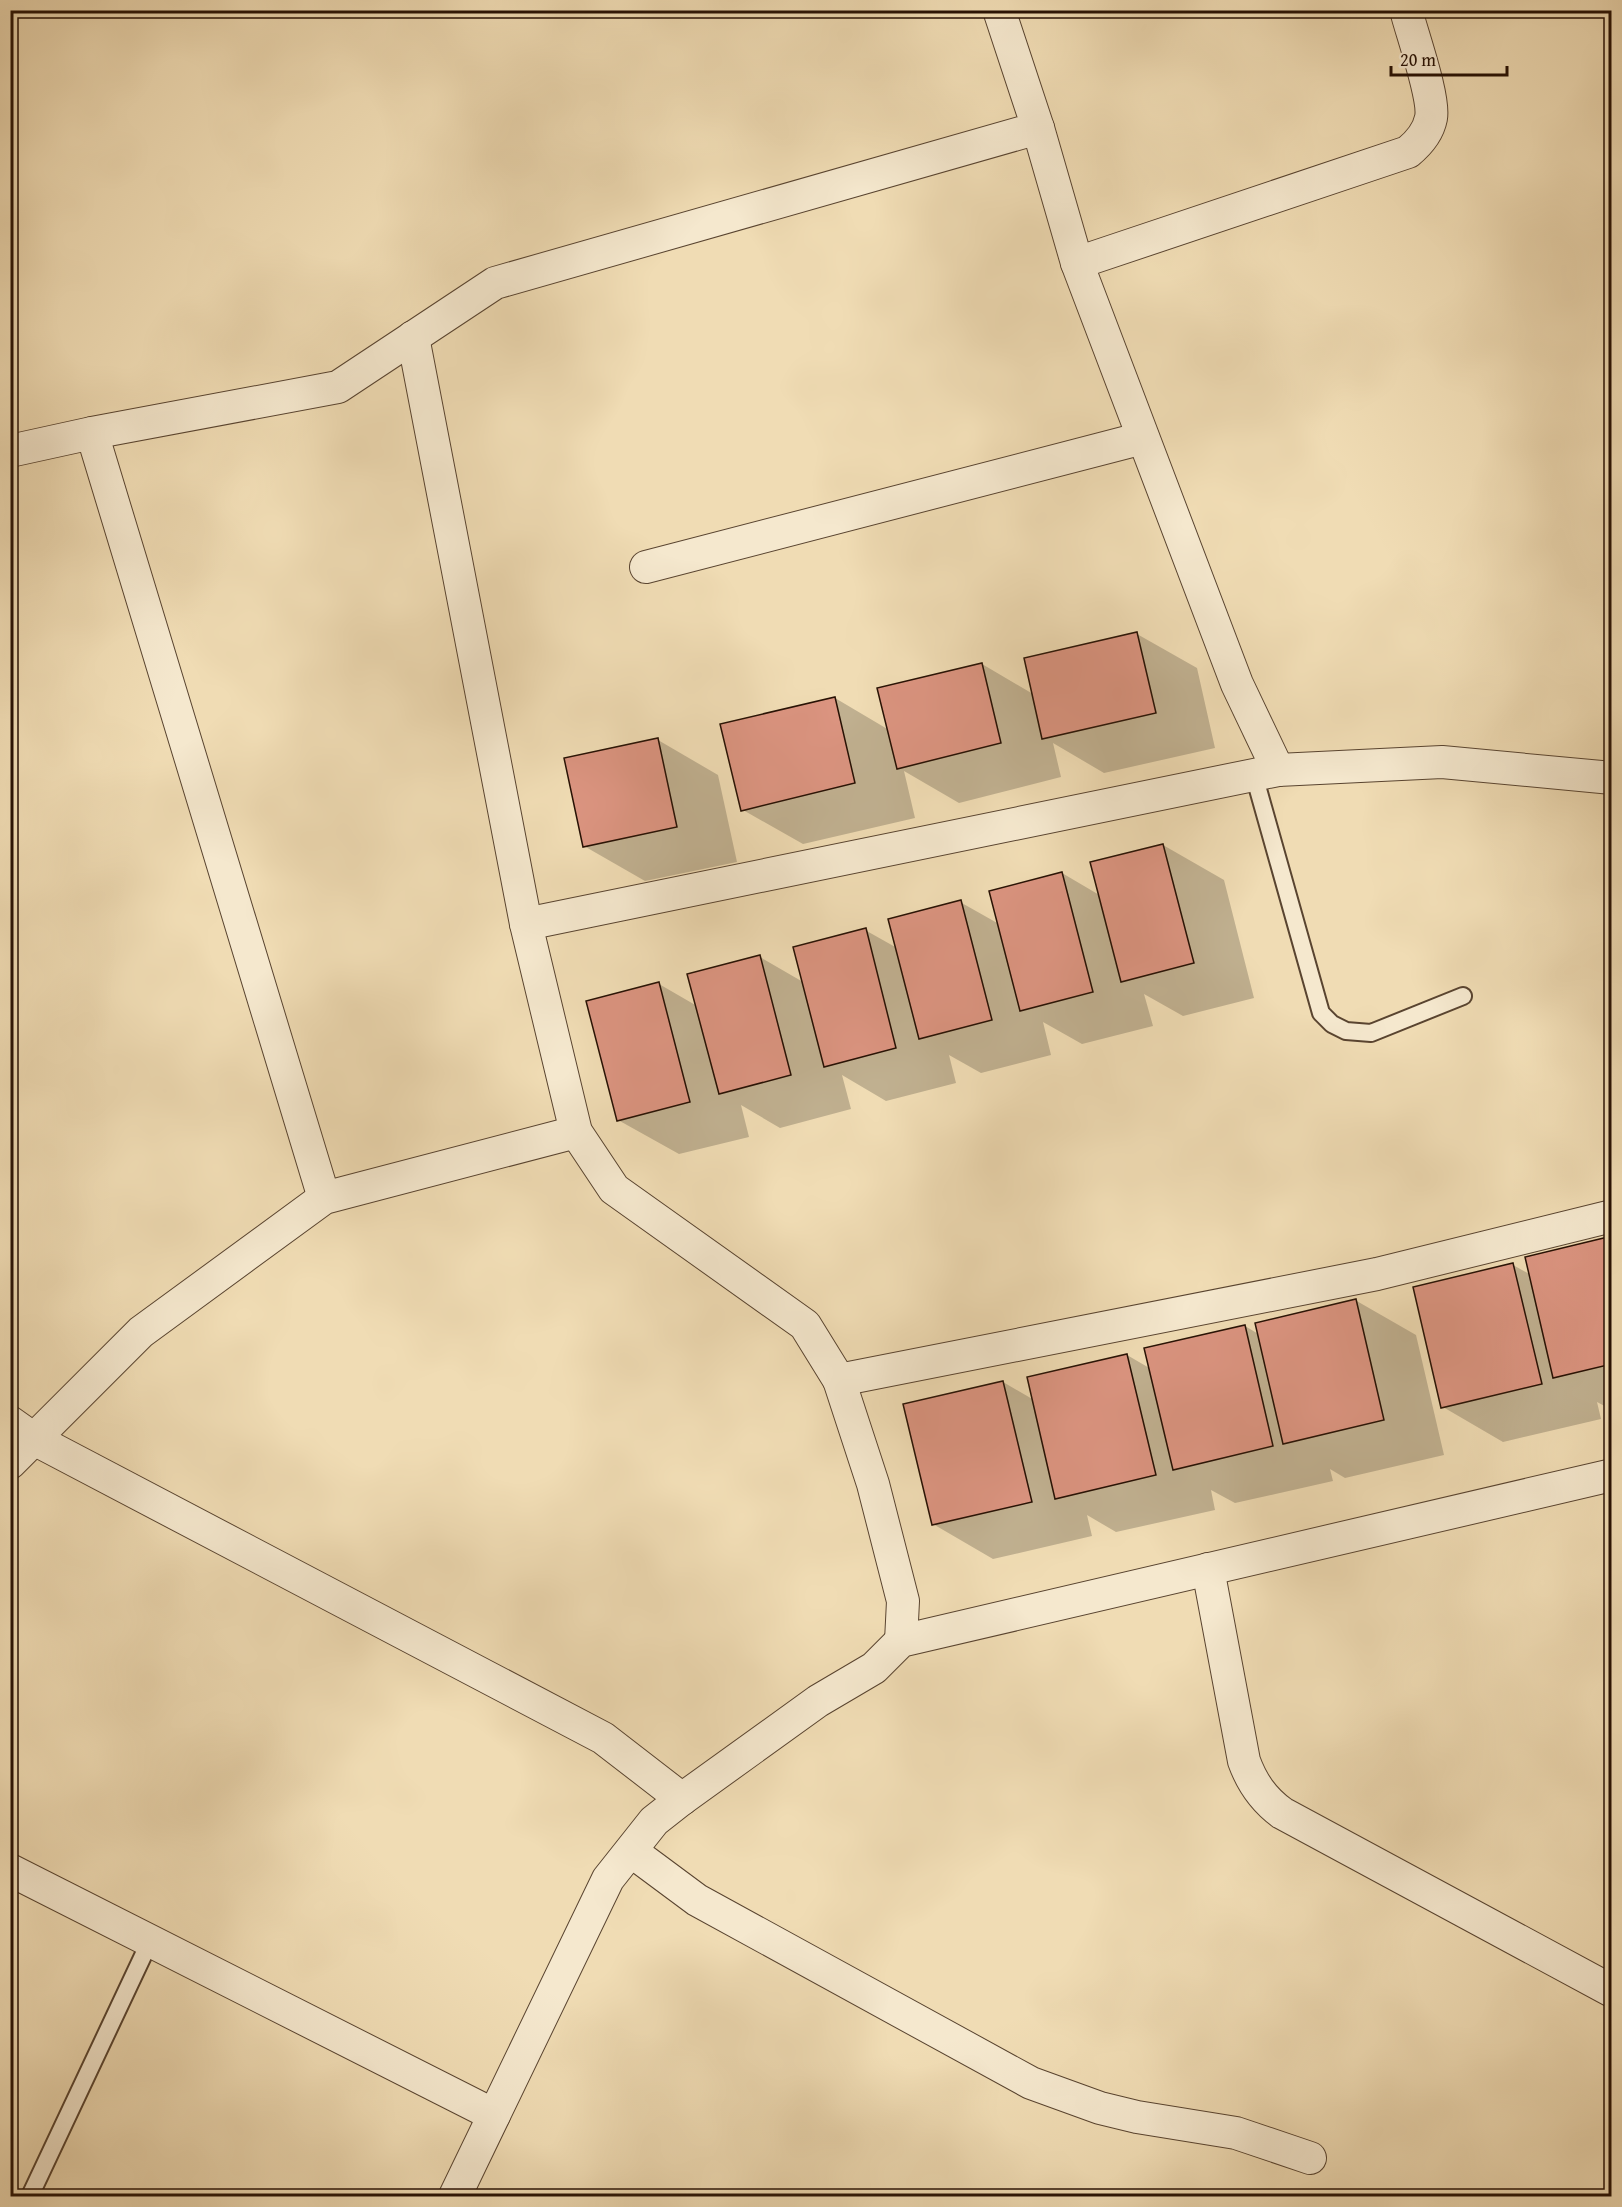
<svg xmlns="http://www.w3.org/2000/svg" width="1622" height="2207" font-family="'Gentium Book Plus',serif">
<rect width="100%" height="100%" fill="#f0dcb4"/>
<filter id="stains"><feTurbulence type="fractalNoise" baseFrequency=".00333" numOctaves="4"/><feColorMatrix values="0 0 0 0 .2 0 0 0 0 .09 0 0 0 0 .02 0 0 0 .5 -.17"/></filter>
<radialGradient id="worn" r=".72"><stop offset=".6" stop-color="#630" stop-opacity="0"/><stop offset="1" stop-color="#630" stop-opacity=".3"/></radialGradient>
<g fill="#0003">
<path d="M1137 634 1197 668 1215 748 1104 773 1053 743 1061 777 959 803 904 771 915 818 803 844 743 810 835 698 889 730 982 664 1033 694Z"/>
<path d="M658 740 718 775 737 862 645 881 584 846Z"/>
<path d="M1163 845 1224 880 1254 998 1183 1016 1144 994 1153 1026 1082 1044 1043 1022 1051 1055 981 1073 949 1055 956 1083 886 1101 842 1075 851 1109 780 1128 741 1105 749 1137 679 1154 618 1120 659 984 697 1006 760 957 803 982 865 930 897 948 960 902 999 924 1062 873 1101 896Z"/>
<path d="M1612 1238V1410L1597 1402 1601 1419 1503 1442 1443 1407 1513 1265 1531 1275Z"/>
<path d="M1355 1300 1416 1335 1444 1455 1345 1478 1330 1469 1333 1481 1235 1503 1211 1490 1215 1510 1116 1532 1087 1515 1092 1536 993 1559 933 1524 1003 1382 1034 1400 1127 1355 1151 1369 1245 1326 1260 1335Z"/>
</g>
<g fill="#db9480" stroke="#271104" stroke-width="1.5">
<path d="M1137 632 1156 713 1042 739 1024 658Z"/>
<path d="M982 663 1001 743 897 769 877 688Z"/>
<path d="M835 697 855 783 741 811 720 724Z"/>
<path d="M658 738 677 827 583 847 564 758Z"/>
<path d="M1163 844 1194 963 1121 982 1090 862Z"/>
<path d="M1062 872 1093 992 1020 1011 989 891Z"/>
<path d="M961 900 992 1020 919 1039 888 919Z"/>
<path d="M866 928 896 1048 824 1067 793 947Z"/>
<path d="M760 955 791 1075 719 1094 687 974Z"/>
<path d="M659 982 690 1102 617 1121 586 1001Z"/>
<path d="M1612 1236V1364L1553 1378 1525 1257Z"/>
<path d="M1513 1263 1542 1384 1441 1408 1413 1287Z"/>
<path d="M1356 1299 1384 1420 1283 1444 1255 1323Z"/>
<path d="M1245 1325 1273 1446 1173 1470 1144 1348Z"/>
<path d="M1127 1354 1156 1475 1055 1499 1027 1377Z"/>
<path d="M1003 1381 1032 1502 932 1525 903 1404Z"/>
</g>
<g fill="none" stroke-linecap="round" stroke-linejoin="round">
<g stroke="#594430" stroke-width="20">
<g id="service">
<path d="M1254 775 1321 1013 1332 1024 1346 1031 1371 1033 1463 996"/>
<path d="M30 2196 150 1941"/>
</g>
</g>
<g stroke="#594430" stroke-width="34">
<g id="minor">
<path d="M999 10 1038 128 1077 263 1237 684 1278 770"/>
<path d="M1077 263 1408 152C1419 143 1428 133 1431 118 1435 98 1412 34 1406 10"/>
<path d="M413 337 526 924"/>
<path d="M92 433 324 1198"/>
<path d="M10 451 92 433 338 387 495 283 1038 128"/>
<path d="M646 567 1143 438"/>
<path d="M1612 778 1442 762 1278 770 526 924 576 1132 614 1189 805 1325 839 1380 1377 1274 1612 1216"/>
<path d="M839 1380 873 1484 903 1601 901 1641"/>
<path d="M10 1422 34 1439 603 1738 682 1799"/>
<path d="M10 1463 141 1332 324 1198 576 1132"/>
<path d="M1208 1569 1244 1761C1252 1783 1263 1799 1282 1813L1612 1991"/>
<path d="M631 1851 697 1900 1031 2083 1100 2108 1137 2117 1236 2133 1310 2158"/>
<path d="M10 1870 494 2115"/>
<path d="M455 2196 608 1879 654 1821 682 1799 818 1701 874 1668 901 1641 1612 1475"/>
</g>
</g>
<use href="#service" stroke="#f5e8ce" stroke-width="16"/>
<use href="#minor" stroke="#f5e8ce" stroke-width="32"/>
</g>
<rect width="1622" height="2207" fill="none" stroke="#f0dcb4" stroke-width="36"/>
<rect x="12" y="12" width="1598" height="2183" fill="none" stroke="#271104" stroke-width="3"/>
<rect x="18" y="18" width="1586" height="2171" fill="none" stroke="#271104" stroke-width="1.5"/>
<path d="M1391 66v9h116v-9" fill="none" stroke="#271104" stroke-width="3"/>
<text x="1400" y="66" font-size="18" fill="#271104" stroke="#f5e8ce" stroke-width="4.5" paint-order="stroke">20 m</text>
<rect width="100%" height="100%" filter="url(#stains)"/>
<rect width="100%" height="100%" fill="url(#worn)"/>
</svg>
